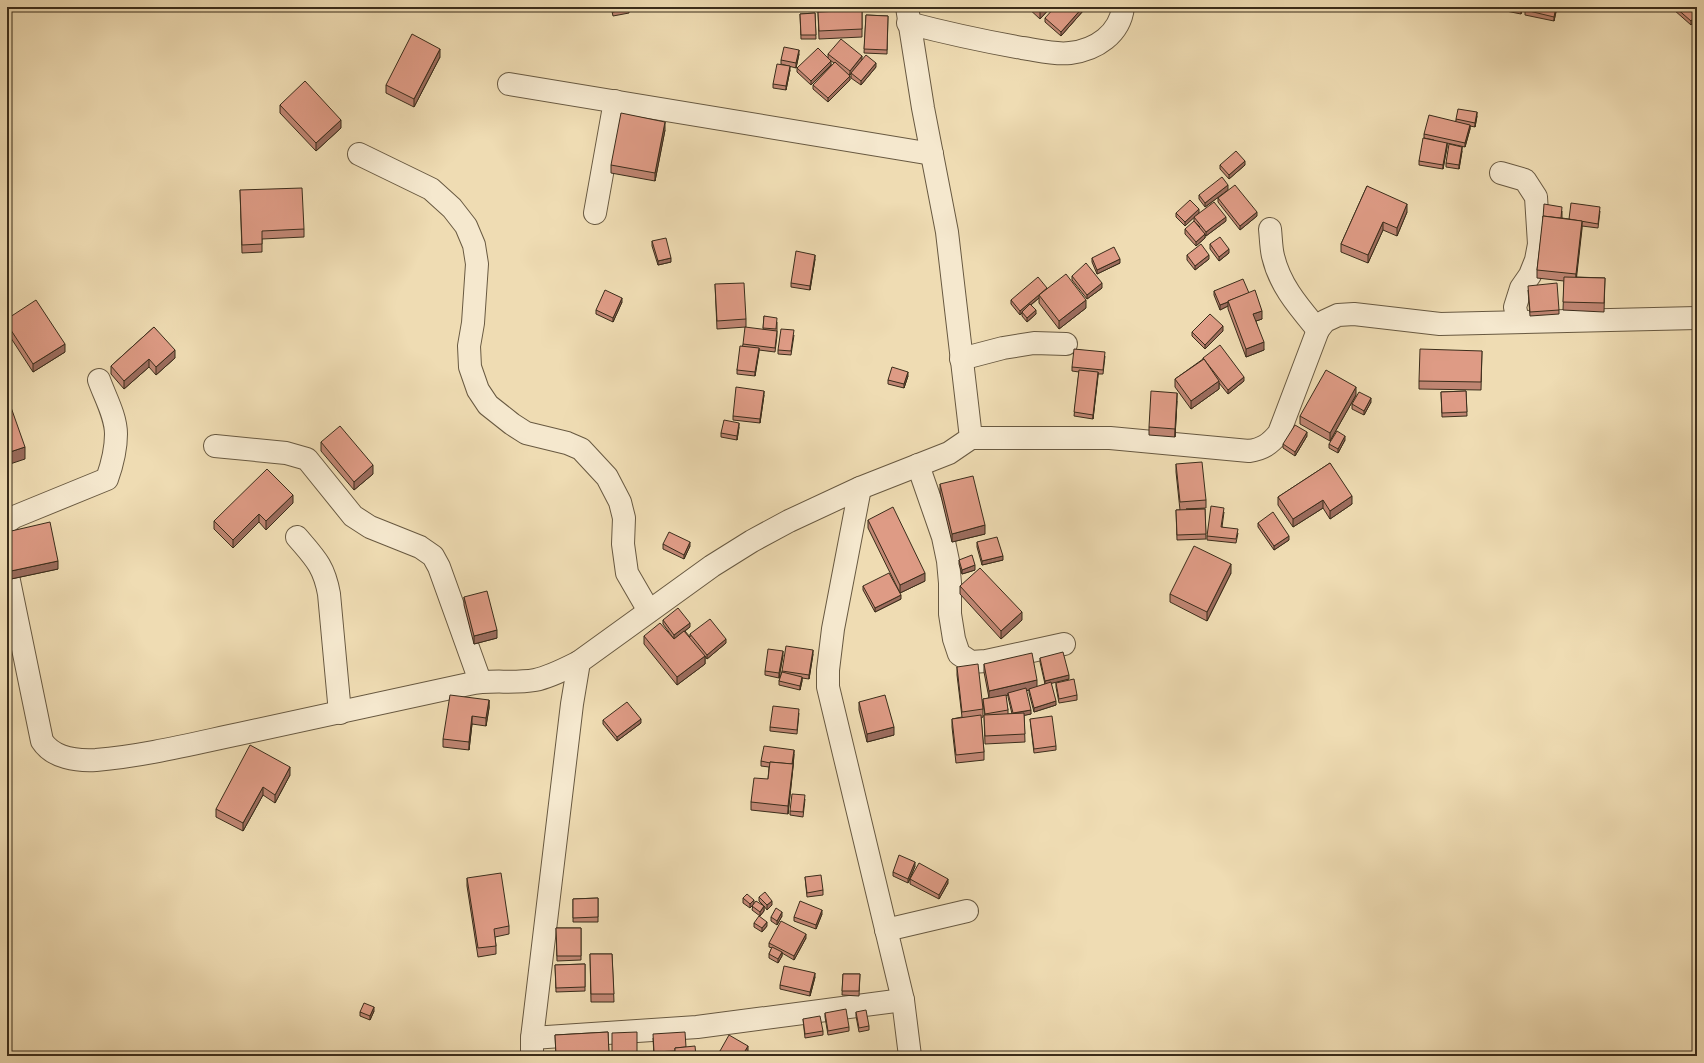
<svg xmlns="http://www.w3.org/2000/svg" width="1704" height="1063" font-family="Vollkorn,serif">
<rect width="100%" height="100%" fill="#efdcb3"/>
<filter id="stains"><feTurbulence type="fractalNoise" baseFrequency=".005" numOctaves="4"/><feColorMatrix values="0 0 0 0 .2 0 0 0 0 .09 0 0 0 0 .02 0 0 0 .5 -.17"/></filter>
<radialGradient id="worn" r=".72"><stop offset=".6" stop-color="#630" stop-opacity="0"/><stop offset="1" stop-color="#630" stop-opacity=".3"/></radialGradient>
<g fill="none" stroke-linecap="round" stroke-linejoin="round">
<g stroke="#685941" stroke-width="24">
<g id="street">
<path d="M908 23C946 33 983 41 1022 48 1037 50 1054 55 1070 53 1096 50 1120 34 1123 7"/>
<path d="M509 84 932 154"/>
<path d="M359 154 431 189 452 208 466 226 474 245 477 264 473 323 469 346 470 367 478 390 488 405 512 424 526 433 567 443 581 449 607 477 620 502 624 518 623 544 627 573 649 611"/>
<path d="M1501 173 1525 180 1536 197 1539 244 1536 260 1530 275 1521 288 1515 307 1518 321"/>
<path d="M595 213 615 101"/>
<path d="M1270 229C1271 238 1271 248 1273 256 1280 286 1299 307 1318 330"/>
<path d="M961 359 1003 348 1034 343 1066 344"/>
<path d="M971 438H1110L1249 451C1263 449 1270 444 1279 433L1318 330 1325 321 1338 315 1354 314 1440 324 1697 318"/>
<path d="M215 446 286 453 307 459 353 516 370 527 420 547 433 556 439 567 480 681"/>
<path d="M918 465 943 537 948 561 950 583V614L954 639 959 654 971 662 986 661 1064 644"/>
<path d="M860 488 833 629 828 670V687L903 1000 910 1056"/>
<path d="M7 522 14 517 107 479C112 465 116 449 116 434 116 416 105 397 99 380"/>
<path d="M297 537C315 558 324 566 329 594L340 713"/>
<path d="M7 571 42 741C53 758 77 761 96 760 144 756 192 744 239 734 315 718 392 701 469 684 490 679 513 684 535 680 550 677 565 669 579 662"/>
<path d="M886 930 967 911"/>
<path d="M532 1038 697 1027 903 1000"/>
<path d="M532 1056V1038L572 704 579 662 712 566 752 541 789 521 860 488 949 453 971 438 947 232 923 108 907 7"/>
</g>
</g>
<use href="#street" stroke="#f5e8ce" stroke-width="22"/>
</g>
<g fill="#bf8572" stroke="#3b2d1b" fill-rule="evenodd">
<path d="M611 7H629V13L613 16Z"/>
<path d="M1027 7H1051L1040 19Z"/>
<path d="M1089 7H1096L1093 10Z"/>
<path d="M1506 7H1523L1521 14 1506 11Z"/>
<path d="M1557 7 1554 21 1525 15V10Z"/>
<path d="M1674 7H1697L1691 25 1674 10Z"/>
<path d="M862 10V37L819 39 818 12Z"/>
<path d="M1083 11 1061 36 1045 22V18Z"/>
<path d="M815 13 816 39H801L800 14Z"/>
<path d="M866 15 888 16 887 54 864 53Z"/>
<path d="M799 54 796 68 781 64V60Z"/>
<path d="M828 54 862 56 849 75 850 80 828 102 813 89V85L834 63 830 60 831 65 811 85 797 72V68L828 58Z"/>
<path d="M440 57 414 107 386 93V85Z"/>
<path d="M876 67 861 85 851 78V73Z"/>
<path d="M790 70 786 90 773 88V84Z"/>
<path d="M280 105 341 128 316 151 280 113Z"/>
<path d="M1477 116 1475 127 1470 126V129L1465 147 1447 143V147L1443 169 1419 165V161L1434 140 1424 138V134L1456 121V119Z"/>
<path d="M665 130 655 181 611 173V165Z"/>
<path d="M1462 151 1459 169 1446 167V163Z"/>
<path d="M1220 165H1245L1229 179 1220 169Z"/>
<path d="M1367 186 1407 212 1397 236 1383 230 1368 263 1341 252V244Z"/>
<path d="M240 190 304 229V237L262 239V252L242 253Z"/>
<path d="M1228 190 1205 207 1199 199V195Z"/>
<path d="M1218 198 1257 216 1240 230 1218 202Z"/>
<path d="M1562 211V218L1569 219 1600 211 1598 228 1582 226 1576 277 1605 278 1604 312 1563 310 1564 281 1537 278V270L1543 222V218Z"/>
<path d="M1176 213H1199L1226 221 1206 236 1205 235V238L1196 246 1185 234V229L1200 227 1194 221V217L1185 226 1176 217Z"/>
<path d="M652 241 671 262 658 265 652 246Z"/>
<path d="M1210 244 1229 253 1219 261 1210 249Z"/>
<path d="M1187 255 1209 259 1195 270 1187 260Z"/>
<path d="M1092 258 1120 263 1097 274 1092 262Z"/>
<path d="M815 259 810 290 791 287V283Z"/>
<path d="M1072 276 1102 288 1087 299 1072 280Z"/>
<path d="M1697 279V298H1695V289Z"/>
<path d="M715 284 746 319V327L717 329Z"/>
<path d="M1047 289 1086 308 1059 329 1039 303V298L1031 305 1036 314 1027 322 1022 316V313L1020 315 1011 304V300Z"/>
<path d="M1528 290 1559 310V314L1530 316Z"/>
<path d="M1214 291 1249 293 1262 319 1256 321 1264 350 1246 357 1228 309V306L1220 310 1214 295Z"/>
<path d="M622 302 613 322 596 314V310Z"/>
<path d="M764 316 777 322V336L775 352 759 350 755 376 737 374V370L743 344 763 330Z"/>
<path d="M7 319 65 352 33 372 7 332Z"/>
<path d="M154 327 175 358 156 375 149 367 124 389 111 374V366Z"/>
<path d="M1223 331 1205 349 1192 336V332Z"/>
<path d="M794 335 791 355 778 354V350Z"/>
<path d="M1482 351 1481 390 1419 389V381Z"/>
<path d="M1105 356 1103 374H1098L1093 419 1074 416 1079 372 1072 371V367Z"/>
<path d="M1203 358 1244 381 1228 394 1219 383V389L1191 409 1175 387V379L1203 359Z"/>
<path d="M908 376 904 388 888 384V380Z"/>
<path d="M1466 391 1467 416 1442 417 1441 392Z"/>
<path d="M764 395 760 423 733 420V416Z"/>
<path d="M1356 395 1330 441 1300 424V416Z"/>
<path d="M1177 401 1175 437 1149 435V427Z"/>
<path d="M1371 402 1364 415 1352 409V404Z"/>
<path d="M739 427 737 440 721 437V433Z"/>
<path d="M1307 436 1295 456 1283 448V444Z"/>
<path d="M1345 440 1338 453 1329 448V444Z"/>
<path d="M321 442 373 474 354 490 321 451Z"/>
<path d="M1330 463 1352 504 1330 519 1323 508 1293 527 1278 505V497Z"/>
<path d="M1176 464 1206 500V508L1186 509H1205L1206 539 1177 540 1176 510H1180L1176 472Z"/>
<path d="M940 484 985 534 952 542 940 492Z"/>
<path d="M293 503 266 530 259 522 233 548 214 529V521Z"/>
<path d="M1224 512 1222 527 1238 533 1236 543 1207 540V536Z"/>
<path d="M868 520 925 581 900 593 868 528Z"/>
<path d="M1258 523 1289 540 1274 550 1258 527Z"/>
<path d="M7 532 58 569 11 579 7 562Z"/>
<path d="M977 542 1003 560 982 565 977 547Z"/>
<path d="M663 544 690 546 684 559 663 549Z"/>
<path d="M959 560 975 570 962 574 959 564Z"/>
<path d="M1231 573 1207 621 1170 602V594Z"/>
<path d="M863 586 901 599 875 612 863 590Z"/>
<path d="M960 586 1022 620 1001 639 960 594Z"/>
<path d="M464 597 497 638 474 644 464 605Z"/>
<path d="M663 620 690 627 685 631 690 637V634L726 643 707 659 705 656V664L677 685 644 644V636L674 639 663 624Z"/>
<path d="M813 654 809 679 802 678V681L800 690 779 685V681L782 671Z"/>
<path d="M783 655 779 678 765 675V671Z"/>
<path d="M1040 658 1069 679 1051 683 1056 705 1034 712 1029 693V690L1026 691 1031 714 1024 715 1025 742 985 744 984 715H985L983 703V699L989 698 984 672V664L1037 687 1045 684 1040 662ZM1008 695V697L1012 714H1008V710L1005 696Z"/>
<path d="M957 667 983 709V717L981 718 984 752V760L956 763 952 727V719L962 717 957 675Z"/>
<path d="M1056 683 1077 695V700L1059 703 1056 687Z"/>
<path d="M489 700V708L486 726 472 724 469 750 443 747V739Z"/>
<path d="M859 702 894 735 867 742 859 710Z"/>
<path d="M799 713 797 734 770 731V727Z"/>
<path d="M1030 719 1056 746V750L1034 753Z"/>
<path d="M603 720 641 723 617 741 603 724Z"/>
<path d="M794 754 793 767 788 814 751 810V802L768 779 769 767 761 766V761Z"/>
<path d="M290 775 275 803 263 795 243 831 216 817V809Z"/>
<path d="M805 799 803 817 790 815V811Z"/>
<path d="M915 866 908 883 893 876V872Z"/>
<path d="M805 877 823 890V895L807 897Z"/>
<path d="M467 878 509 926V934L495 937 496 946V954L478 957 467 886Z"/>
<path d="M910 879 948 883 939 899 910 884Z"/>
<path d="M759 897 772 905 767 910 764 906V911L760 916 752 910 753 905 750 908 743 903V898L754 904 764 906 759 901Z"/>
<path d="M598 898V922H573V899Z"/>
<path d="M822 914 816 929 794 921V917Z"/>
<path d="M782 916 777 925 771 921V917Z"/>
<path d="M754 923 767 926 762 932 754 927Z"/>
<path d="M556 928H581V960L557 961Z"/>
<path d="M806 938 794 960 782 953V956L778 963 769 958V954L772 948 769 947V943Z"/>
<path d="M590 954H612L614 1002H591Z"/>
<path d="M585 964V991L556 992 555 965Z"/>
<path d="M843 974H860L859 996 842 995Z"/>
<path d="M815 977 810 996 780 989V985Z"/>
<path d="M374 1011 370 1020 360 1016V1012Z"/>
<path d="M856 1012 869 1026V1030L859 1032 856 1016Z"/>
<path d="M825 1013 849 1027V1031L828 1035 825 1017Z"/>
<path d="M803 1019 823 1031V1035L805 1038Z"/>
<path d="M608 1032 609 1056H556L555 1035Z"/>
<path d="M653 1038 686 1047 696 1056H675V1055L654 1056Z"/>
</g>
<g fill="#9b6c5d" stroke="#3b2d1b">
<path d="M1044 7H1051L1040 19V11Z"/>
<path d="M1083 7V11L1061 36V32Z"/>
<path d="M1522 7H1523L1521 14V10Z"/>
<path d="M1556 7H1557L1554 21V17Z"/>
<path d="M1697 14V18L1691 25V21Z"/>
<path d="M440 49V57L414 107V99Z"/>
<path d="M799 50V54L796 68V63Z"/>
<path d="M862 56V60L850 75V71Z"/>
<path d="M831 61V65L811 85V81Z"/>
<path d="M876 63V67L861 85V81Z"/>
<path d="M790 66V70L786 90V86Z"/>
<path d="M850 76V80L828 102V98Z"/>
<path d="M1477 112V116L1475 127V123Z"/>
<path d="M341 120V128L316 151V143Z"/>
<path d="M665 122V130L655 181V173Z"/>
<path d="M1470 125V129L1465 147V143Z"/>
<path d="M1447 143V147L1443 169V165Z"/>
<path d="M1462 147V151L1459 169V165Z"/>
<path d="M1245 161V165L1229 179V175Z"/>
<path d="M1228 185V190L1205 207V203Z"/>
<path d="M1407 204V212L1397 236V228Z"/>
<path d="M1199 209V213L1185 226V222Z"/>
<path d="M1257 212V216L1240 230V226Z"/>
<path d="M1226 217V221L1206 236V232Z"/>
<path d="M1582 221V229L1576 282V274Z"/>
<path d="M1383 222V230L1368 263V255Z"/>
<path d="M1205 234V238L1196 246V242Z"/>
<path d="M1229 249V253L1219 261V257Z"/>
<path d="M815 255V259L810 290V286Z"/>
<path d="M1209 255V259L1195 270V266Z"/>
<path d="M671 258V262L658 265V261Z"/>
<path d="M1120 259V263L1097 274V270Z"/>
<path d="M1102 283V288L1087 299V295Z"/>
<path d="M1047 288V292L1039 295V298L1022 312V313L1020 315V311Z"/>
<path d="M622 298V302L613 322V318Z"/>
<path d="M1086 300V308L1059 329V321Z"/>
<path d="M1228 302V306L1220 310V305Z"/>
<path d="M1036 310V314L1027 322V318Z"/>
<path d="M1262 311V319L1253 322V314Z"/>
<path d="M1223 326V331L1205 349V345Z"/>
<path d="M1264 342V350L1246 357V349Z"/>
<path d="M65 344V352L33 372V364Z"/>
<path d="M759 348V352L755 376V372Z"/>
<path d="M175 350V358L156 375V367Z"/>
<path d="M149 359V367L124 389V381Z"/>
<path d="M908 372V376L904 388V384Z"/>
<path d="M1098 372V377L1093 419V415Z"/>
<path d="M1244 377V381L1228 394V390Z"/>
<path d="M1219 381V389L1191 409V401Z"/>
<path d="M1356 387V395L1330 441V433Z"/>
<path d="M764 391V395L760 423V419Z"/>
<path d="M1177 393V401L1175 437V429Z"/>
<path d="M1371 398V402L1364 415V411Z"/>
<path d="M739 423V427L737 440V436Z"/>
<path d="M1307 432V436L1295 456V452Z"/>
<path d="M1345 436V440L1338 453V449Z"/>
<path d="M25 447V459L7 465V453Z"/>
<path d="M373 465V474L354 490V482Z"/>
<path d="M293 495V503L266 530V521Z"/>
<path d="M1352 496V504L1330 519V511Z"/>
<path d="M1323 500V508L1293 527V519Z"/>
<path d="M259 514V522L233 548V540Z"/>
<path d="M985 525V534L952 542V534Z"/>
<path d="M1289 536V540L1274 550V546Z"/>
<path d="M690 542V546L684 559V555Z"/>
<path d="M1003 556V560L982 565V561Z"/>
<path d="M58 561V569L11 579V571Z"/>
<path d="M1231 564V573L1207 621V612Z"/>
<path d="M975 565V570L962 574V570Z"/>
<path d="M925 573V581L900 593V585Z"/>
<path d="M901 595V599L875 612V608Z"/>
<path d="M1022 612V620L1001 639V631Z"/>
<path d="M690 623V627L674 639V635Z"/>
<path d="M497 630V638L474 644V636Z"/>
<path d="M726 639V643L707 659V655Z"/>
<path d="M813 650V654L809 679V675Z"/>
<path d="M783 651V655L779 678V673Z"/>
<path d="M705 656V664L677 685V677Z"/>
<path d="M1069 675V679L1045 685V681Z"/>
<path d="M802 677V681L800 690V686Z"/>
<path d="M1037 680V688L1009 695 1008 693V695L989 699V691Z"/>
<path d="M489 700V708L486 726V718Z"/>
<path d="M1056 701V705L1034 712V708Z"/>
<path d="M1031 710V714L1013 718V713Z"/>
<path d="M472 716V724L469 750V742Z"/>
<path d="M641 719V723L617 741V737Z"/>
<path d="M894 727V735L867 742V734Z"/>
<path d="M794 750V754L793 767 788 814V806Z"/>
<path d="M290 767V775L275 803V795Z"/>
<path d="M263 787V795L243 831V823Z"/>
<path d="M915 862V866L908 883V879Z"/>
<path d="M948 879V883L939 899V895Z"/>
<path d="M754 900V904L750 908V904Z"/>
<path d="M772 901V905L767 910V905Z"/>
<path d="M764 906V911L760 916V912Z"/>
<path d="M822 910V914L816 929V925Z"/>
<path d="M782 912V916L777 925V921Z"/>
<path d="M767 922V926L762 932V928Z"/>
<path d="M806 934V938L794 960V956Z"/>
<path d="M782 952V956L778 963V959Z"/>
<path d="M815 973V977L810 996V992Z"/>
<path d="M374 1007V1011L370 1020V1016Z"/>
<path d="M748 1046V1051L744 1056H742Z"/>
</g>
<g fill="#de9b85" stroke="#3b2d1b">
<path d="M612 7H629V8L613 12Z"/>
<path d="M1036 7H1044L1040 11Z"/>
<path d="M1055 7H1083L1061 32 1045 18Z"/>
<path d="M1508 7H1522L1521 10Z"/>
<path d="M1525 7H1556L1554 17 1525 10Z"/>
<path d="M1675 7H1697V14L1691 21Z"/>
<path d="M862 10V29L819 31 818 12Z"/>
<path d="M815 13 816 35H801L800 14Z"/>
<path d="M866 15 888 16 887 50 864 49Z"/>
<path d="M412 34 440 49 414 99 386 85Z"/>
<path d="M841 39 862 56 850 71 828 54Z"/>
<path d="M784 47 799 50 796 63 781 60Z"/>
<path d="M818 48 831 61 811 81 797 68Z"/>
<path d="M866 55 876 63 861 81 851 73Z"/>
<path d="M835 62 850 76 828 98 813 85Z"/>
<path d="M777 64 790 66 786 86 773 84Z"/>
<path d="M305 81 341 120 316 143 280 105Z"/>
<path d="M1458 109 1477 112 1475 123 1456 119Z"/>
<path d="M621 113 665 122 655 173 611 165Z"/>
<path d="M1429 115 1470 125 1465 143 1424 134Z"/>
<path d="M1423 138 1447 143 1443 165 1419 161Z"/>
<path d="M1449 144 1462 147 1459 165 1446 163Z"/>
<path d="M1236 151 1245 161 1229 175 1220 165Z"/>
<path d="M1222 177 1228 185 1205 203 1199 195Z"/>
<path d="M1235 185 1257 212 1240 226 1218 198Z"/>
<path d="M1367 186 1407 204 1397 228 1383 222 1368 255 1341 244Z"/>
<path d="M302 188 304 229 262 231V244L242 245 240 190Z"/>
<path d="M1190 200 1199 209 1185 222 1176 213Z"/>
<path d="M1214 202 1226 217 1206 232 1194 217Z"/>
<path d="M1571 203 1600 207 1598 224 1569 219Z"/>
<path d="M1544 204 1562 207 1561 218 1543 216V218Z"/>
<path d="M1543 216 1582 221 1576 274 1537 270Z"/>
<path d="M1194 221 1205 234 1196 242 1185 229Z"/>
<path d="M1220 237 1229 249 1219 257 1210 244Z"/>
<path d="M666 238 671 258 658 261 652 241Z"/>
<path d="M1201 244 1209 255 1195 266 1187 255Z"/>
<path d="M1114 247 1120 259 1097 270 1092 258Z"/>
<path d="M796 251 815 255 810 286 791 283Z"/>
<path d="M1086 263 1102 283 1087 295 1072 276Z"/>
<path d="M1066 274 1086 300 1059 321 1039 295Z"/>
<path d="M1038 277 1047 288 1020 311 1011 300Z"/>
<path d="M1564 277 1605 278 1604 303 1563 302Z"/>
<path d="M1243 279 1249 293 1228 301V302L1220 305 1214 291Z"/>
<path d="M1697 279V290L1695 289Z"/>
<path d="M744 283 746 319 717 321 715 284Z"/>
<path d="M1557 283 1559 310 1530 312 1528 286Z"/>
<path d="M605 290 622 298 613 318 596 310Z"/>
<path d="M1255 290 1262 311 1253 314 1264 342 1246 349 1228 301Z"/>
<path d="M36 300 65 344 33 364 7 324V319Z"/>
<path d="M1030 304 1036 310 1027 318 1022 312Z"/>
<path d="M1210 314 1223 326 1205 345 1192 332Z"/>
<path d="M764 316 777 318 776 329 763 328Z"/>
<path d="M154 327 175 350 156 367 149 359 124 381 111 366Z"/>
<path d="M745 327 777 331 775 348 743 344Z"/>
<path d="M781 329 794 330 791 351 778 350Z"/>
<path d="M1220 345 1244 377 1228 390 1203 358Z"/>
<path d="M740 346 759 348 755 372 737 370Z"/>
<path d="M1074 349 1105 352 1103 370 1072 367Z"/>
<path d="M1420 349 1482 351 1481 382 1419 381Z"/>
<path d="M1204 359 1219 381 1191 401 1175 379Z"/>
<path d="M892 367 908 372 904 384 888 380Z"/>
<path d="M1079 370 1098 372 1093 415 1074 412Z"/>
<path d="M1326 370 1356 387 1330 433 1300 416Z"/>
<path d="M736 387 764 391 760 419 733 416Z"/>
<path d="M1151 391 1177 393 1175 429 1149 427Z"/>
<path d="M1466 391 1467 412 1442 413 1441 392Z"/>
<path d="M1359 392 1371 398 1364 411 1352 404Z"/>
<path d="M7 396 25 447 7 453Z"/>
<path d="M724 420 739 423 737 436 721 433Z"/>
<path d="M1295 425 1307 432 1295 452 1283 444Z"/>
<path d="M340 426 373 465 354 482 321 442Z"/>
<path d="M1337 431 1345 436 1338 449 1329 444Z"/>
<path d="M1202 462 1206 500 1180 502 1176 464Z"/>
<path d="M1330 463 1352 496 1330 511 1323 500 1293 519 1278 497Z"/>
<path d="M267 469 293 495 266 521 259 514 233 540 214 521Z"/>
<path d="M973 476 985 525 952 534 940 484Z"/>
<path d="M1211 506 1224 508 1221 527 1238 529 1236 539 1207 536Z"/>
<path d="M893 507 925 573 900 585 868 520Z"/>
<path d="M1205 509 1206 534 1177 535 1176 510Z"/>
<path d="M1273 512 1289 536 1274 546 1258 523Z"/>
<path d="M50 522 58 561 11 571 7 554V532Z"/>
<path d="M669 532 690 542 684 555 663 544Z"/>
<path d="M997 537 1003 556 982 561 977 542Z"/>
<path d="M1194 546 1231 564 1207 612 1170 594Z"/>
<path d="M972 555 975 565 962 570 959 560Z"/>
<path d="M980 568 1022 612 1001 631 960 586Z"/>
<path d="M889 573 901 595 875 608 863 586Z"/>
<path d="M487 591 497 630 474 636 464 597Z"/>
<path d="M678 608 690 623 674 635 663 620Z"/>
<path d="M710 619 726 639 707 655 690 634Z"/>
<path d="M660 623 674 639 684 631 705 656 677 677 644 636Z"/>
<path d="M786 646 813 650 809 675 782 671Z"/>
<path d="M768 649 783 651 779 673 765 671Z"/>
<path d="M1063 652 1069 675 1045 681 1040 658Z"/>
<path d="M1032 653 1037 680 989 691 984 664Z"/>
<path d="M978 664 983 709 962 712 957 667Z"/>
<path d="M782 672 802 677 800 686 779 681Z"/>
<path d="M1074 679 1077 695 1059 699 1056 683Z"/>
<path d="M1051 682 1056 701 1034 708 1029 689Z"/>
<path d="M1026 688 1031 710 1013 713 1008 693Z"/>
<path d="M450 695 489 700 486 718 472 716 469 742 443 739Z"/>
<path d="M885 695 894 727 867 734 859 702Z"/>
<path d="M1006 695 1008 710 985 714 983 699Z"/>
<path d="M627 702 641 719 617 737 603 720Z"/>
<path d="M773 706 799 709 797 730 770 727Z"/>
<path d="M1024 713 1025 734 985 736 984 715Z"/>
<path d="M981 715 984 752 956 755 952 719Z"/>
<path d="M1052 716 1056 746 1034 749 1030 719Z"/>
<path d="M250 745 290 767 275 795 263 787 243 823 216 809Z"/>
<path d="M764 746 794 750 792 764 770 762V763L761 761Z"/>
<path d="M770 762 793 764 788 806 751 802 754 778 768 779Z"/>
<path d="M792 794 805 795 803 812 790 811Z"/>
<path d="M899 855 915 862 908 879 893 872Z"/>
<path d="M919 863 948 879 939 895 910 879Z"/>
<path d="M501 873 509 926 494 929 496 946 478 948 467 878Z"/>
<path d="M821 875 823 890 807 893 805 877Z"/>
<path d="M765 892 772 901 767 905 759 897Z"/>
<path d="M747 894 754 900 750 904 743 898Z"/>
<path d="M598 898V917L573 918V899Z"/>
<path d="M756 901 764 906 760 912 752 906Z"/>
<path d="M800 901 822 910 816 925 794 917Z"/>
<path d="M776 908 782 912 777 921 771 917Z"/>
<path d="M759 916 767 922 762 928 754 923Z"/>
<path d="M781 921 806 934 794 956 769 943Z"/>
<path d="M556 928H581V956H557Z"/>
<path d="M772 947 782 952 778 959 769 954Z"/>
<path d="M590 954H612L614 994H591Z"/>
<path d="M585 964V987L556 988 555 965Z"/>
<path d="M784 966 815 973 810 992 780 985Z"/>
<path d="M843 974H860L859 991H842Z"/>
<path d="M364 1003 374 1007 370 1016 360 1012Z"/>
<path d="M846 1009 849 1027 828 1031 825 1013Z"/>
<path d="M866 1010 869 1026 859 1028 856 1012Z"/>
<path d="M820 1016 823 1031 805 1034 803 1019Z"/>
<path d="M608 1032 609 1053 556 1055 555 1035Z"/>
<path d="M637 1032V1056H612V1033Z"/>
<path d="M685 1032 686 1047 675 1048V1051L654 1052 653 1034Z"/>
<path d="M729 1035 748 1046 742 1056H729L720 1051Z"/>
<path d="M695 1046 696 1056H675V1048Z"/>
<path d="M719 1051 729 1056H716Z"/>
<path d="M843 1052 849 1056H840Z"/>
<path d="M607 1055V1056H580Z"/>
</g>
<rect width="1704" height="1063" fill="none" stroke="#efdcb3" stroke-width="24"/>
<rect x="8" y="8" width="1688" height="1047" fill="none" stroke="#3b2d1b" stroke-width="2"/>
<rect x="12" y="12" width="1680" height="1039" fill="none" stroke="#3b2d1b"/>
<rect width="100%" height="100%" filter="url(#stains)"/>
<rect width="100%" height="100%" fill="url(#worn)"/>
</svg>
